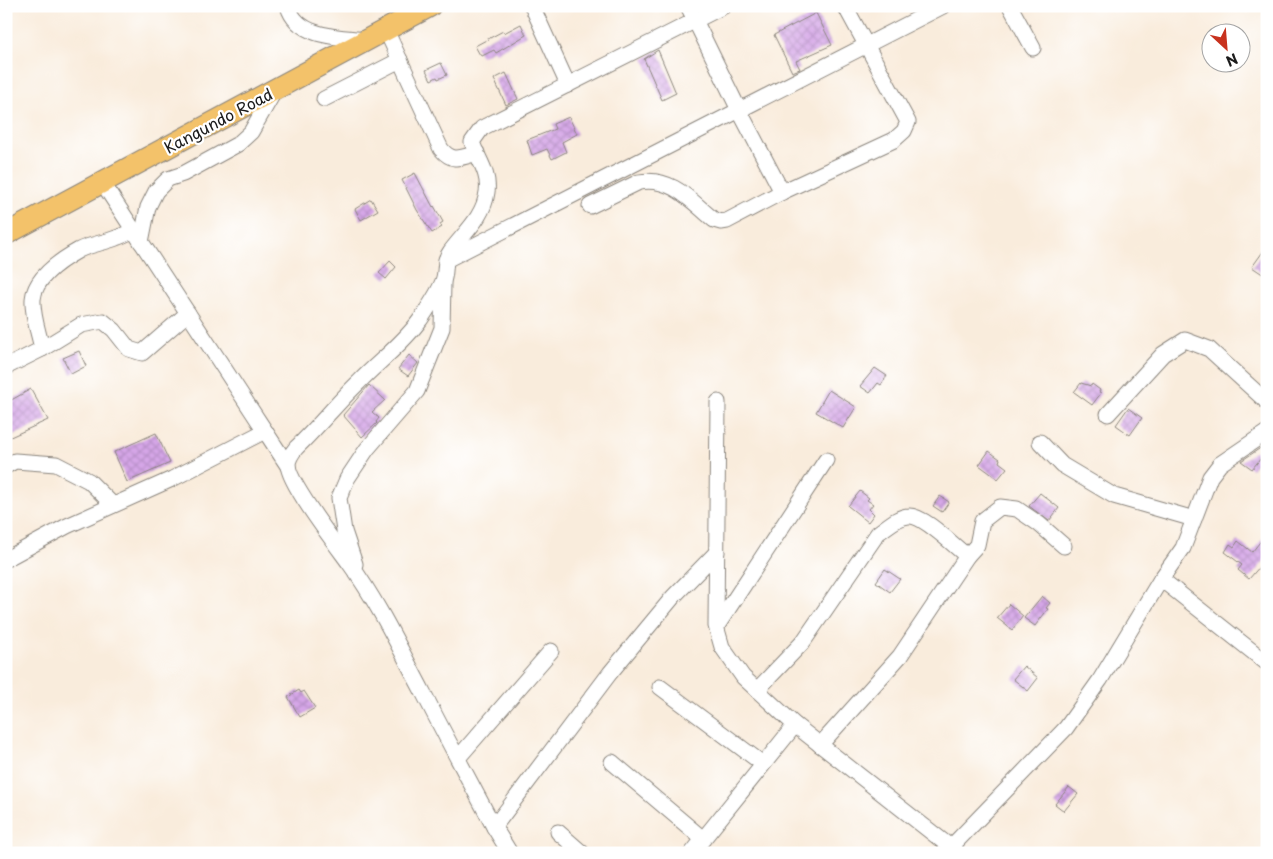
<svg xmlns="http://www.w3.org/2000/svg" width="1273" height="859" font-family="'Playpen Sans',sans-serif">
<defs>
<pattern id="building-cross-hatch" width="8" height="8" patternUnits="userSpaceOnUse" patternTransform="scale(1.25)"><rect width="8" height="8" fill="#d5a6e7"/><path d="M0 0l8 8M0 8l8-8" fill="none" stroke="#b68ec6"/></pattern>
</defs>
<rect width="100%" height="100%" fill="#fff"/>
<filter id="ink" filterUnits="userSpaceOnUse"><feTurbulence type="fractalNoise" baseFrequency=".02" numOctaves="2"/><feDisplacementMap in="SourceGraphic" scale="10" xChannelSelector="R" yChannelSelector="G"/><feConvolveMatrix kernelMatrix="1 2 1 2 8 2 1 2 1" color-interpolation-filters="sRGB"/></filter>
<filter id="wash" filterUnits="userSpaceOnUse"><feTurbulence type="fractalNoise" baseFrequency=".0096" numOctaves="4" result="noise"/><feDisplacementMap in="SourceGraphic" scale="20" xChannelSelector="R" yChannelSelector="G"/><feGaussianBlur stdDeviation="1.12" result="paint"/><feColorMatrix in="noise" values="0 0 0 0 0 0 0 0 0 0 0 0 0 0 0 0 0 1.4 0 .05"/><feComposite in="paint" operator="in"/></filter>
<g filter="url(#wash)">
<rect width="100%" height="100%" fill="#f9ecdc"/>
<g id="blocks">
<g fill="url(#building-cross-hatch)">
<path d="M816 13 832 45 796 61 800 69 792 72 774 35Z"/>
<path d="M521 24 526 35 496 53 494 50 482 56 480 55 475 46 503 31 504 33Z"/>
<path d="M658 50 676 93 662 100 644 59Z"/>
<path d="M441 63 447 75 438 79 437 77 431 80 426 70Z"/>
<path d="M506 73 518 99 506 105 494 79Z"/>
<path d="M569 117 577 134 562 142 566 152 552 159 547 149 532 155 527 140 555 129 553 124Z"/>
<path d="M415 173 433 207 434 206 443 222 440 224 442 227 432 233 417 210 402 180Z"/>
<path d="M371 199 378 210 361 220 355 209Z"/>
<path d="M1267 246V277L1252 267Z"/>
<path d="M390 261 396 267 386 279 379 273Z"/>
<path d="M79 351 86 366 71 374 63 358Z"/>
<path d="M409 355 418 363 408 376 398 369Z"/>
<path d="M875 368 887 376 881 385 878 383 870 393 860 386Z"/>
<path d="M1081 383 1091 386 1092 384 1100 390 1099 392 1101 393 1092 405 1074 392Z"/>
<path d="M369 385 385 400 372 412 379 418 376 422 377 423 362 437 343 415Z"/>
<path d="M31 389 48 420 6 439V403Z"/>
<path d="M829 390 856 407 843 428 816 412Z"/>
<path d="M1128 408 1142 418 1130 435 1116 425Z"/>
<path d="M156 433 170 463 127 482 114 452Z"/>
<path d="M1265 445 1267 447V451L1252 469 1241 461Z"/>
<path d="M989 451 1000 459 999 462 1007 468 998 479 979 465Z"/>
<path d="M860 491 869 498 867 500 873 504 869 509 874 514 868 522 848 506Z"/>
<path d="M1040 493 1059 508 1049 521 1029 506Z"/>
<path d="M940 496 949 502 942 512 933 506Z"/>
<path d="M1267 533V558L1249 579 1238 570 1242 565 1225 552 1230 544 1234 547 1238 541 1252 552Z"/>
<path d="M885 569 900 579 890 592 876 582Z"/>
<path d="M1042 596 1050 603 1046 608 1048 609 1035 626 1024 618Z"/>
<path d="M1009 604 1023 616 1012 630 997 618Z"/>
<path d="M1024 666 1038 678 1028 691 1013 679Z"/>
<path d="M299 690 301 693 304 691 306 694 315 708 300 717 288 697Z"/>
<path d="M1069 787 1078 794 1064 811 1055 804Z"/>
</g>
</g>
</g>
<g filter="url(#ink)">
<use href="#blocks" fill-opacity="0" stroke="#8a847c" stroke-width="1"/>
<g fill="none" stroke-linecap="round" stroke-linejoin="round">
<g stroke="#8a847c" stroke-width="17">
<g id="minor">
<path d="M288 6C297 38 339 37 367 40"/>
<path d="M532 6 568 85"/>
<path d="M688 6 739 110 782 192"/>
<path d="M1010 6 1033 48"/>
<path d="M386 30 441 149C453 163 460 158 477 153"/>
<path d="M324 99 400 60"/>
<path d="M102 182 288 466"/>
<path d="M590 206 639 182C672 176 692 202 714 220L721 222 727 221 782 192 894 140 904 131 908 122 845 6"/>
<path d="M141 242 148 207 156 191 168 179 183 174 238 144 251 132 275 90"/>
<path d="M446 260 943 6"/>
<path d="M42 349C39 333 32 316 33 299 35 277 61 260 79 250 91 244 104 243 116 238 122 236 128 233 134 230"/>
<path d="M6 367 42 349 81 325 103 321 114 330 129 349 142 353 188 313"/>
<path d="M718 402 716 626 722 647 743 677 757 690 795 725 958 853"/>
<path d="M1108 414 1163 354 1185 340 1209 349 1267 402"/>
<path d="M1040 442 1062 465 1114 496 1194 519"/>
<path d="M6 466 15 461 56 464 89 481 113 505"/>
<path d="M6 559 67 526 172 479 265 431"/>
<path d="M355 564 344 531 339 498 347 479 367 449 417 391 442 328 443 283"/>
<path d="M1161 579 1267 663"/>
<path d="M717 626 826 460"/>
<path d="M660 687 763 764"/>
<path d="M757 690 803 642 878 533C887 527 898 516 909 516 924 515 955 547 967 556"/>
<path d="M820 745 900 656 967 556 977 545 982 521 1000 507 1017 509 1039 524 1064 546"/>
<path d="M458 758 551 651"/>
<path d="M612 762 703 839"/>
<path d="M494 827 610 673 673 597 717 552"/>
<path d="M558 832 582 853"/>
<path d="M951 847 1066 728 1100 680 1161 579 1183 548 1210 477 1220 464 1267 432"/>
<path d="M510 853 494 827C470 782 446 737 423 692 400 649 379 604 350 564 337 546 289 484 288 465 288 458 292 453 296 448 318 427 337 403 359 382 379 361 403 344 420 320 428 308 438 294 443 281 447 271 443 261 450 252 464 233 484 217 487 192 490 173 477 158 472 142L482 128 724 6"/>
<path d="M692 853 795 725"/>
</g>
</g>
<g stroke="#8a847c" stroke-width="23">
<path id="highway" d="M6 234 430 6"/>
</g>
<use href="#minor" stroke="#fff" stroke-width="15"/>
<use href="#highway" stroke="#f3c26a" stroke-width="21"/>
</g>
</g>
<g text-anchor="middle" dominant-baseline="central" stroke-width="4.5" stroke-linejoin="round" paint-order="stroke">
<g font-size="16" fill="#1c1c1c" stroke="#fff">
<text transform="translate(218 120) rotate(-28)">Kangundo Road</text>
</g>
</g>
<rect width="1273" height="859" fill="none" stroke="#fff" stroke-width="25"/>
<g transform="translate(1226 48) rotate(154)"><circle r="24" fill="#ffffff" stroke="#a4a4a4"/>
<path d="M0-4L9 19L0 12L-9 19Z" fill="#c8321e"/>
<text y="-8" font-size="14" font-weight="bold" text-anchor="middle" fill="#1c1c1c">N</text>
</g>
</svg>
